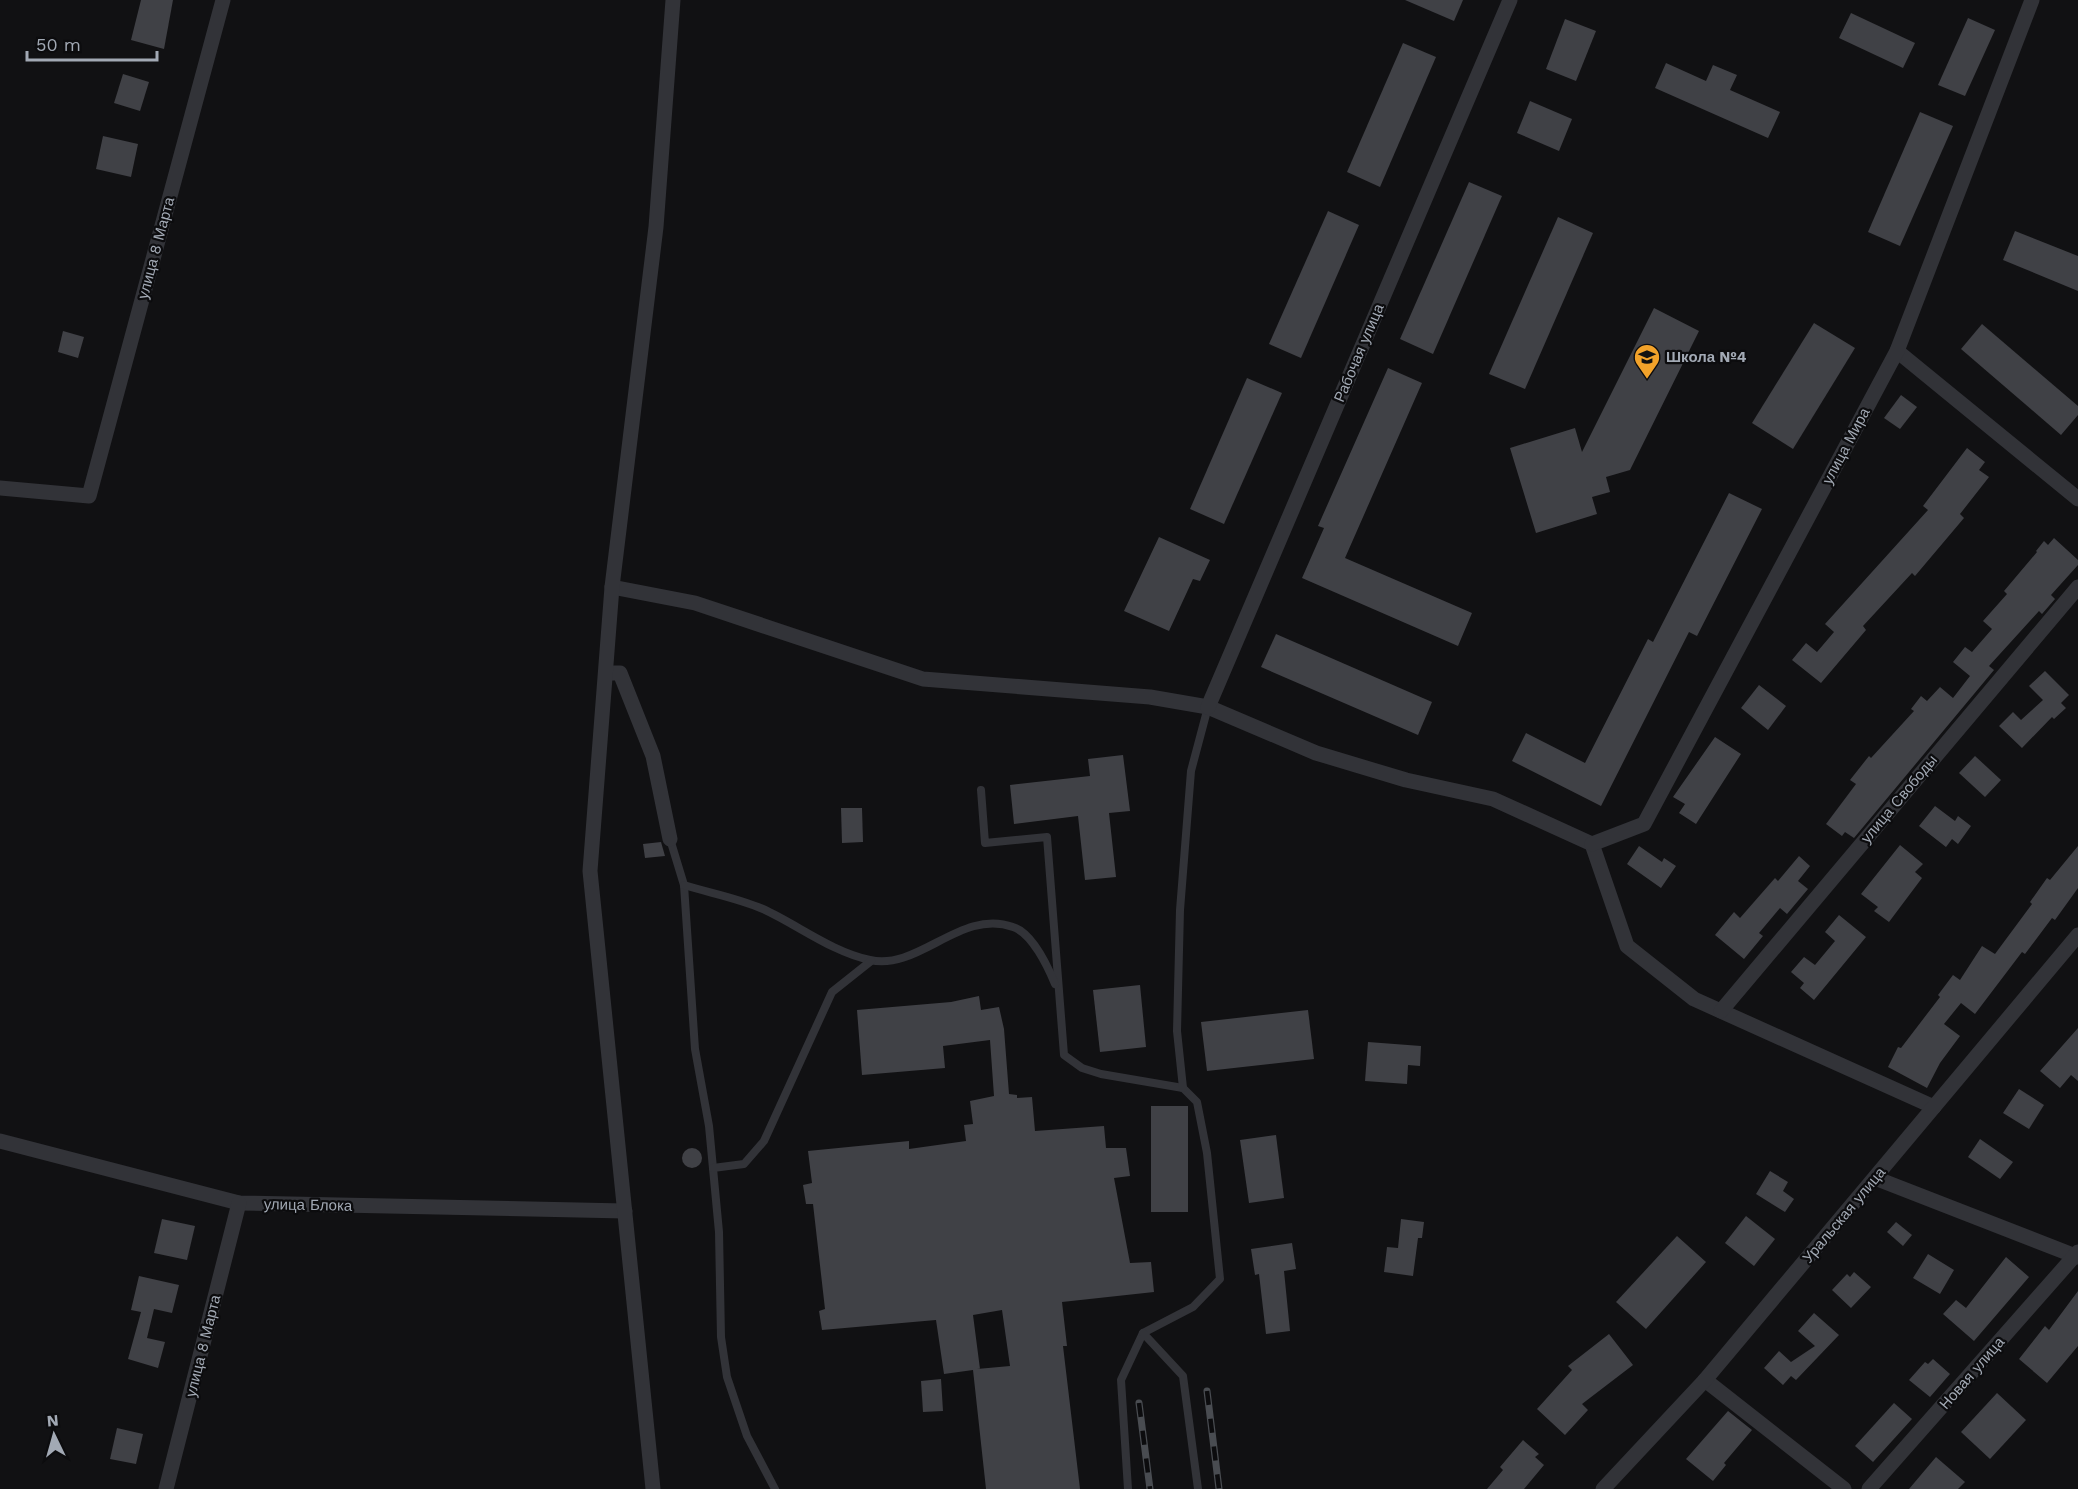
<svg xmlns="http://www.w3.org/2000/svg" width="2078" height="1489" font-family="'Work Sans',sans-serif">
<rect width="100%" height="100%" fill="#111113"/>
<g fill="#404146" fill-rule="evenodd">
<path d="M141 0H173L164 49 131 40Z"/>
<path d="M1405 0H1463L1454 21Z"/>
<path d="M1851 13 1915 43 1903 68 1839 38Z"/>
<path d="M1968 18 1995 30 1965 96 1938 85Z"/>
<path d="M1565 19 1596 31 1576 81 1546 69Z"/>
<path d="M1403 43 1436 57 1380 187 1347 172Z"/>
<path d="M1666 63 1706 81 1713 65 1737 75 1730 90 1780 112 1768 138 1655 88Z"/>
<path d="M123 74 149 82 140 111 114 103Z"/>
<path d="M1530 101 1572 119 1559 151 1517 133Z"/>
<path d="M1920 112 1953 126 1900 246 1868 232Z"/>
<path d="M103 136 138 144 131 177 96 169Z"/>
<path d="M1469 182 1502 196 1433 354 1400 339Z"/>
<path d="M1328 211 1359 225 1301 358 1269 344Z"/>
<path d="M1558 217 1593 233 1525 389 1489 374Z"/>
<path d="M2015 231 2078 256V291L2003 260Z"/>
<path d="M1654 308 1699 331 1630 470 1606 477 1610 492 1592 497 1597 514 1536 533 1510 448 1575 428 1582 452Z"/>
<path d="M1814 323 1855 348 1793 449 1752 423Z"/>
<path d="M1982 324 2078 406V415L2061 435 1961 349Z"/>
<path d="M63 331 84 337 78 358 58 352Z"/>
<path d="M1388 368 1422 383 1345 558 1472 613 1458 646 1302 578 1324 528 1318 526Z"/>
<path d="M1247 378 1282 393 1224 524 1190 509Z"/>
<path d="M1901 395 1917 407 1900 429 1884 418Z"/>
<path d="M1967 448 1985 462 1979 470 1989 477 1960 514 1964 518 1915 576 1912 573 1863 626 1866 630 1821 683 1792 660 1806 643 1817 652 1834 632 1825 624 1928 510 1923 506Z"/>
<path d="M1729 493 1762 509 1697 636 1689 632 1601 806 1512 761 1526 733 1585 763 1648 639 1653 642Z"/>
<path d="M1159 537 1210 560 1200 581 1193 579 1169 631 1124 611Z"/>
<path d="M2054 538 2078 560V565L2051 595 2055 599 2042 614 2039 611 1989 666 1994 670 1854 838 1845 832 1842 836 1826 824 1856 784 1850 780 1869 756 1871 758 1914 711 1911 709 1921 696 1927 701 1940 687 1953 698 1970 676 1953 662 1965 647 1972 652 1992 629 1983 621 2007 594 2004 591 2037 552 2036 551 2044 541 2048 545Z"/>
<path d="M1276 634 1432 702 1418 735 1261 667Z"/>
<path d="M2045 671 2069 695 2061 703 2066 708 2054 719 2052 717 2022 748 1999 726 2013 712 2021 720 2043 700 2029 686Z"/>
<path d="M1759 685 1786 706 1768 730 1741 708Z"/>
<path d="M1715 737 1741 754 1696 824 1679 813 1685 804 1673 797Z"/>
<path d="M1123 755 1130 811 1109 813 1116 877 1085 880 1078 816 1014 824 1010 785 1090 776 1088 759Z"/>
<path d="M1975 756 2001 780 1985 797 1959 773Z"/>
<path d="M1935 806 1955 821 1958 816 1971 826 1958 844 1952 839 1946 847 1919 826Z"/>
<path d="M841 808H862L863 842 842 843Z"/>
<path d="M661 842 665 856 645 858 643 844Z"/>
<path d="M1900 845 1923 864 1915 872 1922 878 1889 922 1874 911 1878 907 1861 894Z"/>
<path d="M1639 846 1662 862 1664 858 1676 866 1661 888 1627 864Z"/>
<path d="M2078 846V888L2055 920 2052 918 2025 954 2022 952 1975 1014 1961 1003 1944 1024 1960 1036 1940 1063 1927 1088 1888 1067 1898 1047 1901 1048 1940 997 1938 995 1953 975 1960 980 1982 946 1995 954 2032 904 2030 902 2047 878 2050 880Z"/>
<path d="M1799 856 1810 866 1798 881 1808 889 1787 914 1780 908 1759 933 1763 936 1744 959 1715 935 1734 912 1740 918 1775 878 1778 881Z"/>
<path d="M1839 915 1866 937 1814 1000 1800 988 1804 983 1791 972 1804 957 1815 965 1835 941 1825 932Z"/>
<path d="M1140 985 1146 1047 1100 1052 1093 990Z"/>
<path d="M979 996 981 1010 999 1007 1004 1029 1009 1094 1017 1095V1098L1032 1097 1035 1131 1104 1126 1106 1148H1126L1130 1176 1114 1178 1130 1263 1151 1262 1154 1292 1062 1302 1067 1346H1063L1080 1489H986L973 1370 944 1374 936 1320 822 1330 819 1311 825 1309 813 1204H806L803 1185 812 1183 808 1151 909 1141V1149L966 1141 964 1125 973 1124 970 1101 994 1096 990 1040 943 1046 945 1068 862 1075 857 1010 951 1002ZM1002 1310 1010 1366 977 1369H980L973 1315Z"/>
<path d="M1308 1010 1314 1059 1207 1071 1201 1022Z"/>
<path d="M2078 1028V1081L2071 1075 2060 1088 2040 1071Z"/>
<path d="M1368 1042 1421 1046 1420 1066 1408 1065 1407 1084 1365 1081Z"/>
<path d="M2019 1089 2044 1105 2029 1129 2003 1113Z"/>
<rect x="1151" y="1106" width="37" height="106"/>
<path d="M1276 1135 1284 1198 1249 1203 1240 1140Z"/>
<path d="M1980 1139 2013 1162 2000 1179 1968 1157Z"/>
<circle cx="692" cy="1158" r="10"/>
<path d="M1770 1171 1788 1182 1783 1191 1794 1199 1785 1212 1756 1194Z"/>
<path d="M1746 1216 1775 1239 1754 1266 1725 1243Z"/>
<path d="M162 1219 195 1226 187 1260 154 1253Z"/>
<path d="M1401 1219 1424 1222 1422 1238H1418L1413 1276 1384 1272 1387 1247 1398 1248Z"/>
<path d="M1896 1222 1912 1235 1903 1246 1887 1232Z"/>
<path d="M1677 1236 1706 1262 1646 1329 1616 1302Z"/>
<path d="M1292 1243 1296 1269 1284 1271 1290 1331 1266 1334 1259 1274 1255 1275 1251 1249Z"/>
<path d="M1928 1254 1954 1270 1940 1294 1913 1278Z"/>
<path d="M2006 1257 2029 1277 1974 1341 1943 1314 1956 1300 1966 1308Z"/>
<path d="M1854 1272 1871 1287 1851 1308 1832 1290 1847 1274 1850 1277Z"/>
<path d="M139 1276 179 1285 172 1313 154 1309 147 1338 165 1342 158 1368 128 1359 141 1312 131 1310Z"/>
<path d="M2078 1291V1346L2047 1383 2019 1359 2045 1326 2049 1330Z"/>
<path d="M1814 1313 1839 1335 1796 1380 1791 1376 1783 1385 1764 1368 1779 1351 1791 1362 1815 1346 1798 1331Z"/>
<path d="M1609 1334 1633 1365 1582 1404 1588 1410 1565 1435 1537 1409 1572 1370 1568 1366Z"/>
<path d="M1933 1359 1950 1374 1930 1397 1909 1380 1925 1362 1928 1364Z"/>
<path d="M941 1379 943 1411 923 1412 921 1381Z"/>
<path d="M1997 1393 2026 1420 1990 1459 1961 1432Z"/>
<path d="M1894 1403 1912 1419 1873 1462 1855 1446Z"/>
<path d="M1728 1411 1752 1430 1724 1463 1726 1465 1713 1481 1686 1459Z"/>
<path d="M117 1428 143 1434 136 1464 110 1459Z"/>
<path d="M1523 1440 1539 1454 1535 1457 1544 1465 1524 1489H1487L1503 1470 1500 1467Z"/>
<path d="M1936 1457 1965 1482 1958 1489H1909Z"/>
</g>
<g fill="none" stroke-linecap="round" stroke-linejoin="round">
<g stroke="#323338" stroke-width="8">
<path d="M981 790 985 843 1047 837 1064 1055 1082 1068 1101 1074 1183 1088 1197 1102 1207 1153 1220 1279 1193 1307 1143 1333 1121 1380 1128 1489"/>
<path d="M670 839 684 885 695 1049 709 1126 719 1232 721 1337 727 1377 747 1436 775 1489"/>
<path d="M684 885C710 893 738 898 763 909 798 925 832 952 870 960 919 971 961 908 1013 927 1032 933 1048 967 1055 984"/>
<path d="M1183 1088 1177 1031 1180 910 1191 771 1208 707"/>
<path d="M713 1168 744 1164 764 1141 832 992 871 961"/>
<path d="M1143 1333 1183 1376 1198 1489"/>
</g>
<g stroke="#323338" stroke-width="15">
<path d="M1897 351 2078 499"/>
<path d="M0 488 89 496 223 0"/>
<path d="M612 587 695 603 923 679 1150 697 1208 707 1316 753 1406 780 1493 799 1592 844 1627 946 1694 999 1934 1107"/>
<path d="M606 673H620L653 756 670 839"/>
<path d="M1208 707 1510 0"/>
<path d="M1592 844 1644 824 1897 351 2032 0"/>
<path d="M1721 1011 2078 587"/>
<path d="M0 1141 239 1203 625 1211"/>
<path d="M1875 1178 2078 1257"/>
<path d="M1705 1380 1844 1489"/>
<path d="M166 1489 239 1203"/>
<path d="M653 1489 590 871 612 587 656 227 673 0"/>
<path d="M1603 1489 1705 1380 2078 935"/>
<path d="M1869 1489 2078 1252"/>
</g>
<g stroke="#494c51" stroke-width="7">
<g id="rail">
<path d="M1207 1391 1219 1489"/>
<path d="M1139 1403 1150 1489"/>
</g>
</g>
<use href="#rail" stroke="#0c0c0e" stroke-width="4.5" stroke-dasharray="14" stroke-linecap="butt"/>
</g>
<defs>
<g id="school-pin" transform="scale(1.35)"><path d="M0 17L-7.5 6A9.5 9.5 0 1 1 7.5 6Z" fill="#f2a22a" stroke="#0c0c0e"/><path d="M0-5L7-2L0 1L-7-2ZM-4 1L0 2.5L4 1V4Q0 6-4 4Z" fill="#111"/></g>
</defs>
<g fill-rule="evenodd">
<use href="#school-pin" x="1647" y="357"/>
</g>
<g text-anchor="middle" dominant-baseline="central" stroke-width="4.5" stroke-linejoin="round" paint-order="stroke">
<g font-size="15" fill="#a2a9b4" stroke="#0c0c0e">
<text transform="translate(156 248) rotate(-75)">улица 8 Марта</text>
<text transform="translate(1359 353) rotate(-67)">Рабочая улица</text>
<text transform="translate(1846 446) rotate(-62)">улица Мира</text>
<text transform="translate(1899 799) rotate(-50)">улица Свободы</text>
<text transform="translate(308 1205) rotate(1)">улица Блока</text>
<text transform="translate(1844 1215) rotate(-50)">Уральская улица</text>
<text transform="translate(203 1346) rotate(-76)">улица 8 Марта</text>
<text transform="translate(1972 1373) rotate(-49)">Новая улица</text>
</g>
<g font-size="15" font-weight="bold" fill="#a2a9b4" stroke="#0c0c0e" text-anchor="start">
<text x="1666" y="357">Школа №4</text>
</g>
</g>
<g transform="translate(54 1435) rotate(355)" stroke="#0c0c0e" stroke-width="4.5" paint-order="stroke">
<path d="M0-4.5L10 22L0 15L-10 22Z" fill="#a2a9b4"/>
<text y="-9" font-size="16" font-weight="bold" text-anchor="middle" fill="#a2a9b4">N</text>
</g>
<path d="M27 51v9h130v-9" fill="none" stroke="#a2a9b4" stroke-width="3"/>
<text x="36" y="51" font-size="18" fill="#a2a9b4" stroke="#0c0c0e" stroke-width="4.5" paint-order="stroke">50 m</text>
</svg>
